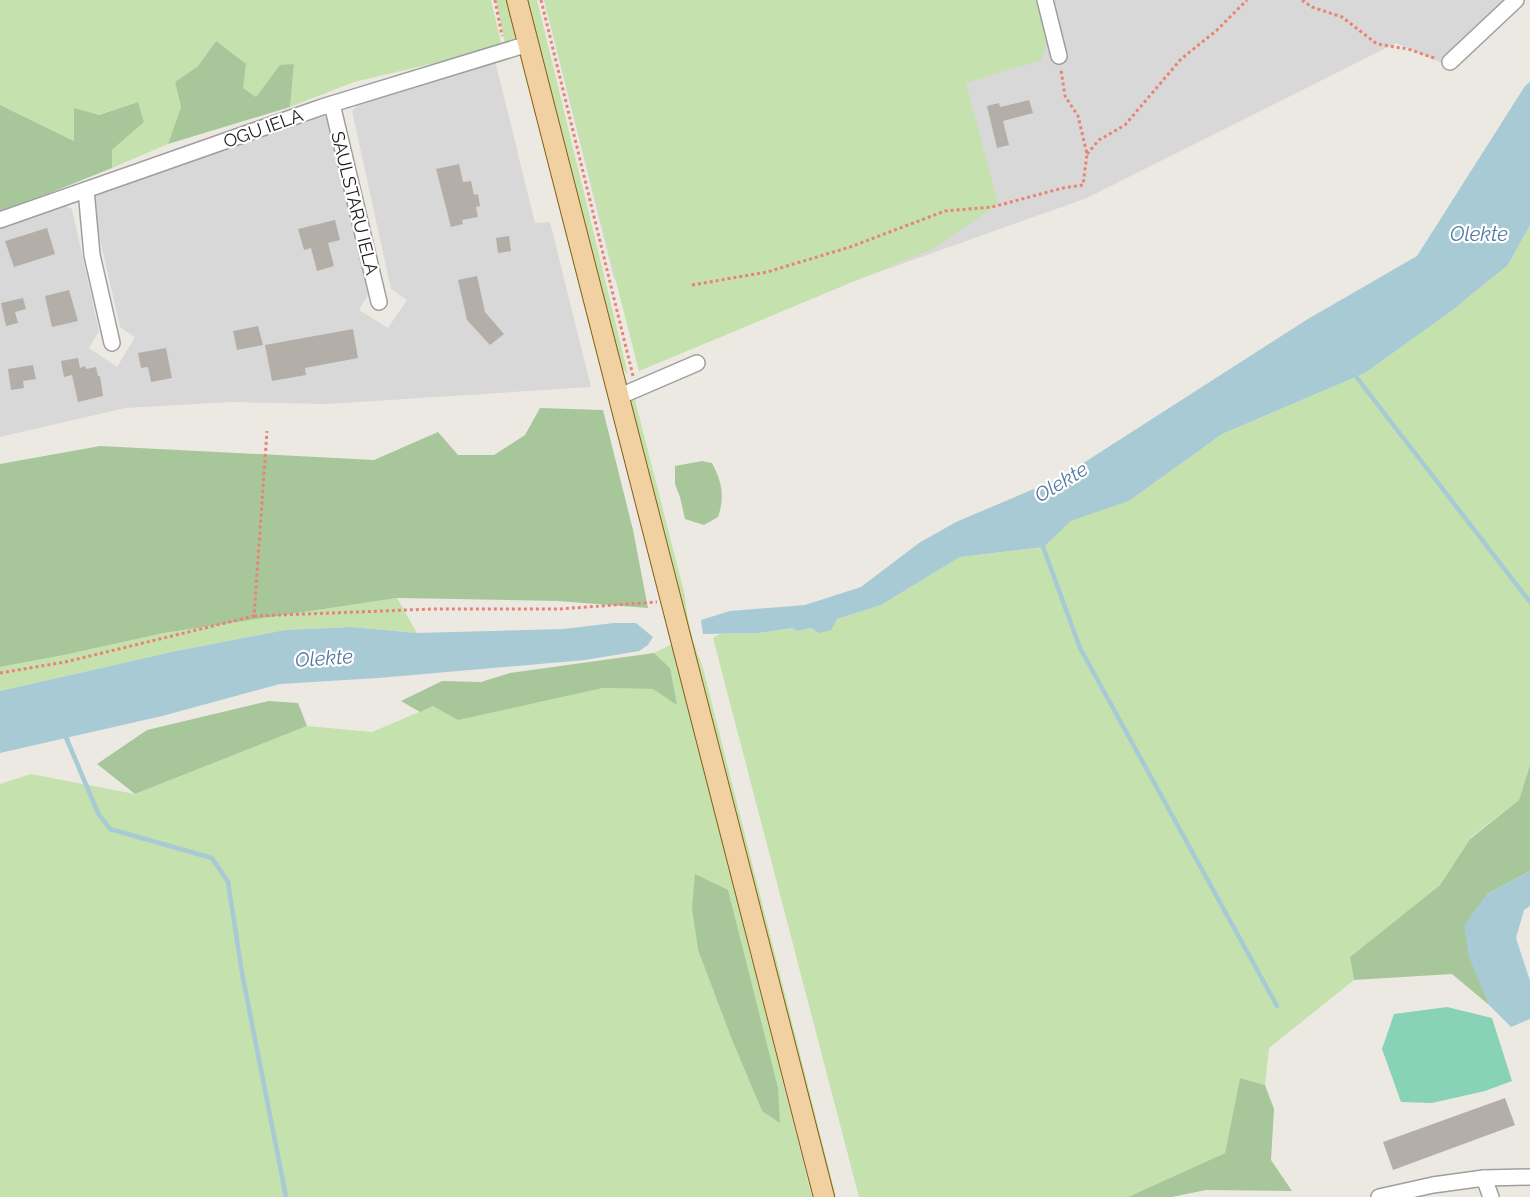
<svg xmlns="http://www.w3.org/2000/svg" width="1530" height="1197" font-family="Raleway,sans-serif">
<rect width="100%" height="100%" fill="#ece9e2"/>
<g fill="#d9d8d8">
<path d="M544 0H1519L1451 67 1396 43 1087 198 691 339 614 279Z"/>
<path d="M495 60 535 223 550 222 591 387 328 404 231 402 125 408 0 437V229L65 206 72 209 99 331 89 348 117 367 135 337 120 327 92 204 98 194 325 116 331 120 369 293 359 310 388 328 407 300 391 289 352 111 358 105Z"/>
</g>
<g fill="#c5e1ad" fill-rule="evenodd">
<path d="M0 0H491L502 47 354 82 290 107 294 64 280 66 256 97 243 88 216 41 198 66 175 82 181 107 168 144 112 168V150L144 122 138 102 98 115 74 141 0 105Z"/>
<path d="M496 0H511L518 32 513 41 505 44Z"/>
<path d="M527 0H537L628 374 620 366Z"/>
<path d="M544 0H1039L1048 39 1041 60 966 83 998 204 934 248 639 371Z"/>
<path d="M1530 225V765L1519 800 1471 837 1440 885 1350 957 1354 980 1269 1048 1265 1085 1240 1078 1225 1153 1128 1197H859L713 638 720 634 759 633 792 628 797 631 811 628 815 631 837 619 881 605 960 557 1044 547 1071 521 1129 501 1222 434 1365 373 1450 312 1508 265Z"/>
<path d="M634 396 685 596C687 621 693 644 703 668L836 1197H832L631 403Z"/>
<path d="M397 598 417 633 351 627 285 630 176 651 0 691V667L64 655 164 633Z"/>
<path d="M672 644 812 1197H0V784L31 774 135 794 307 726 372 732 433 706 536 703 603 688 653 689 670 668 654 653ZM692 909 778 1088 762 1111 732 1040 698 950Z"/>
</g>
<g fill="#a7c79b">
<path d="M216 41 246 64 243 88 256 97 280 65 294 64 290 107 168 144 181 107 175 82 198 66Z"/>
<path d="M138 102 144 122 112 150V168L0 213V105L74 141V108L99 115Z"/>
<path d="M540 408 603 410 633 530 648 608 558 601 397 598 164 633 64 655 0 667V464L100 446 374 460 438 432 458 455H494L525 435Z"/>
<path d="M702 461 712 463C722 482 725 496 718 517L704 525 685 519 680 497 675 484V466Z"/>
<path d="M654 653 670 668 677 705 653 689 603 688 458 720 433 706 420 712 401 701 442 681 481 682 510 673Z"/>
<path d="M269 701 298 703 307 726 135 794 97 764 147 730Z"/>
<path d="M1530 765V871L1487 894 1482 984 1489 1005 1452 974 1354 980 1350 957 1440 885 1470 839 1519 800Z"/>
<path d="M695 874 728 890 778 1088 780 1123 762 1111 732 1040 698 950 692 909Z"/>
<path d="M1240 1078 1265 1085 1274 1109 1271 1160 1292 1191 1206 1190 1172 1197H1128L1225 1153Z"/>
</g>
<path fill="#88d3b7" d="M1447 1007 1492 1018 1512 1081 1485 1091 1432 1103 1401 1102 1382 1049 1394 1014Z"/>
<g fill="#a7cad5">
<path d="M1530 82V225L1508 265 1450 312 1365 373 1222 434 1129 501 1071 521 1044 547 960 557 881 605 837 619 831 630 819 633 811 628 797 631 792 628 759 633 703 634 701 620 730 611 805 605 861 587 919 543 956 522 1060 478 1308 319 1417 256 1525 86Z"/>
<path d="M614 623H636L653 637 648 645 639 651 585 660 378 678 280 684 162 716 0 753V691L176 651 285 630 351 627 417 633 563 629Z"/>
<path d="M1530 871V906L1524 910 1516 938 1530 981V1019L1511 1027 1489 1005 1469 957 1464 925 1487 894Z"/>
</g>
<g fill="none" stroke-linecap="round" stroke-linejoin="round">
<g stroke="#a7cad5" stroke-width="4.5">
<path d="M1354 374 1530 602"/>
<path d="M1042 544 1080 648 1277 1006"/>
<path d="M65 735 98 813 110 829 212 858 228 882 242 973 286 1197"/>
</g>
</g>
<g fill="#b4aea8">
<path d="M1029 100 1033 113 1003 121 1009 145 997 148 987 106 999 103 1000 107Z"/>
<path d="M459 164 463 182 471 181 474 195 478 194 480 206 476 207 478 217 462 220 463 224 451 227 436 169Z"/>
<path d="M335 220 340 240 328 243 334 266 317 271 311 248 304 250 298 229Z"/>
<path d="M47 228 55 254 14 267 5 241Z"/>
<path d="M509 236 511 251 498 253 496 238Z"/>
<path d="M477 276 485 312 504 334 490 345 467 320 458 280Z"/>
<path d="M69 290 78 321 52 327 45 296Z"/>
<path d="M23 298 26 309 15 312 18 323 6 326 1 303Z"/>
<path d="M258 326 263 345 237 350 233 331Z"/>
<path d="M353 329 358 358 305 368 306 375 272 381 265 345Z"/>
<path d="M166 348 172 378 151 382 148 367 141 368 138 353Z"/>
<path d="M78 358 80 368 85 366 86 369 96 367 98 376H100L103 396 78 402 72 375 64 377 61 361Z"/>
<path d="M33 365 36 379 23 381 24 388 11 390 8 369Z"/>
<path d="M1505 1098 1515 1125 1393 1170 1383 1142Z"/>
</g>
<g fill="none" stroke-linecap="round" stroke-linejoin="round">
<g stroke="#9f9f9f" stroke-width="18">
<g id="minor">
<path d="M1045 0 1059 56"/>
<path d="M1450 62 1516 0"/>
<path d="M332 104 379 302"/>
<path d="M86 190 92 255 112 343"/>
<path d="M0 220 322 107 528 44"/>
<path d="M618 397 697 363"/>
<path d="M1484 1178 1491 1197"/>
<path d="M1379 1197 1433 1185 1484 1178 1530 1177"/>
</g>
</g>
<g stroke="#835f10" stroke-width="22">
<path id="major" d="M517 0 824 1197"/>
</g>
<g stroke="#e98375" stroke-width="3" stroke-dasharray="3 3" stroke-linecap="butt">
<path d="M495 0 502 36"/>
<path d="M541 0 633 376"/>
<path d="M1302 0 1312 7 1342 17 1377 44 1408 49 1437 59"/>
<path d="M1087 154 1099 140 1125 125 1181 59 1216 31 1247 0"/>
<path d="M692 285 767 272 850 247 945 211 992 207 1063 188 1083 185 1087 154 1078 116 1065 96 1061 70"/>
<path d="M254 616 432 609H559L657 602"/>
<path d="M0 673 65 662 254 616 267 431"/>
</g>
<use href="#minor" stroke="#fff" stroke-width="15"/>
<use href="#major" stroke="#f1d0a2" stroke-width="20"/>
</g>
<g text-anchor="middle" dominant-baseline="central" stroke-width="4.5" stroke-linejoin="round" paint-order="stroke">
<g font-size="18" fill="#1b1b1b" stroke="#fff">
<text transform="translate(263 128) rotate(-20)">OGU IELA</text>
<text transform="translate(355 203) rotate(76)">SAULSTARU IELA</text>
</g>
<g font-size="20" font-style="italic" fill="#53789f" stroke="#fff">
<text x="1479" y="234">Olekte</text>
<text transform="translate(1061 482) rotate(-31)">Olekte</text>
<text transform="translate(324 658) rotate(-4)">Olekte</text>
</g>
</g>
</svg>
